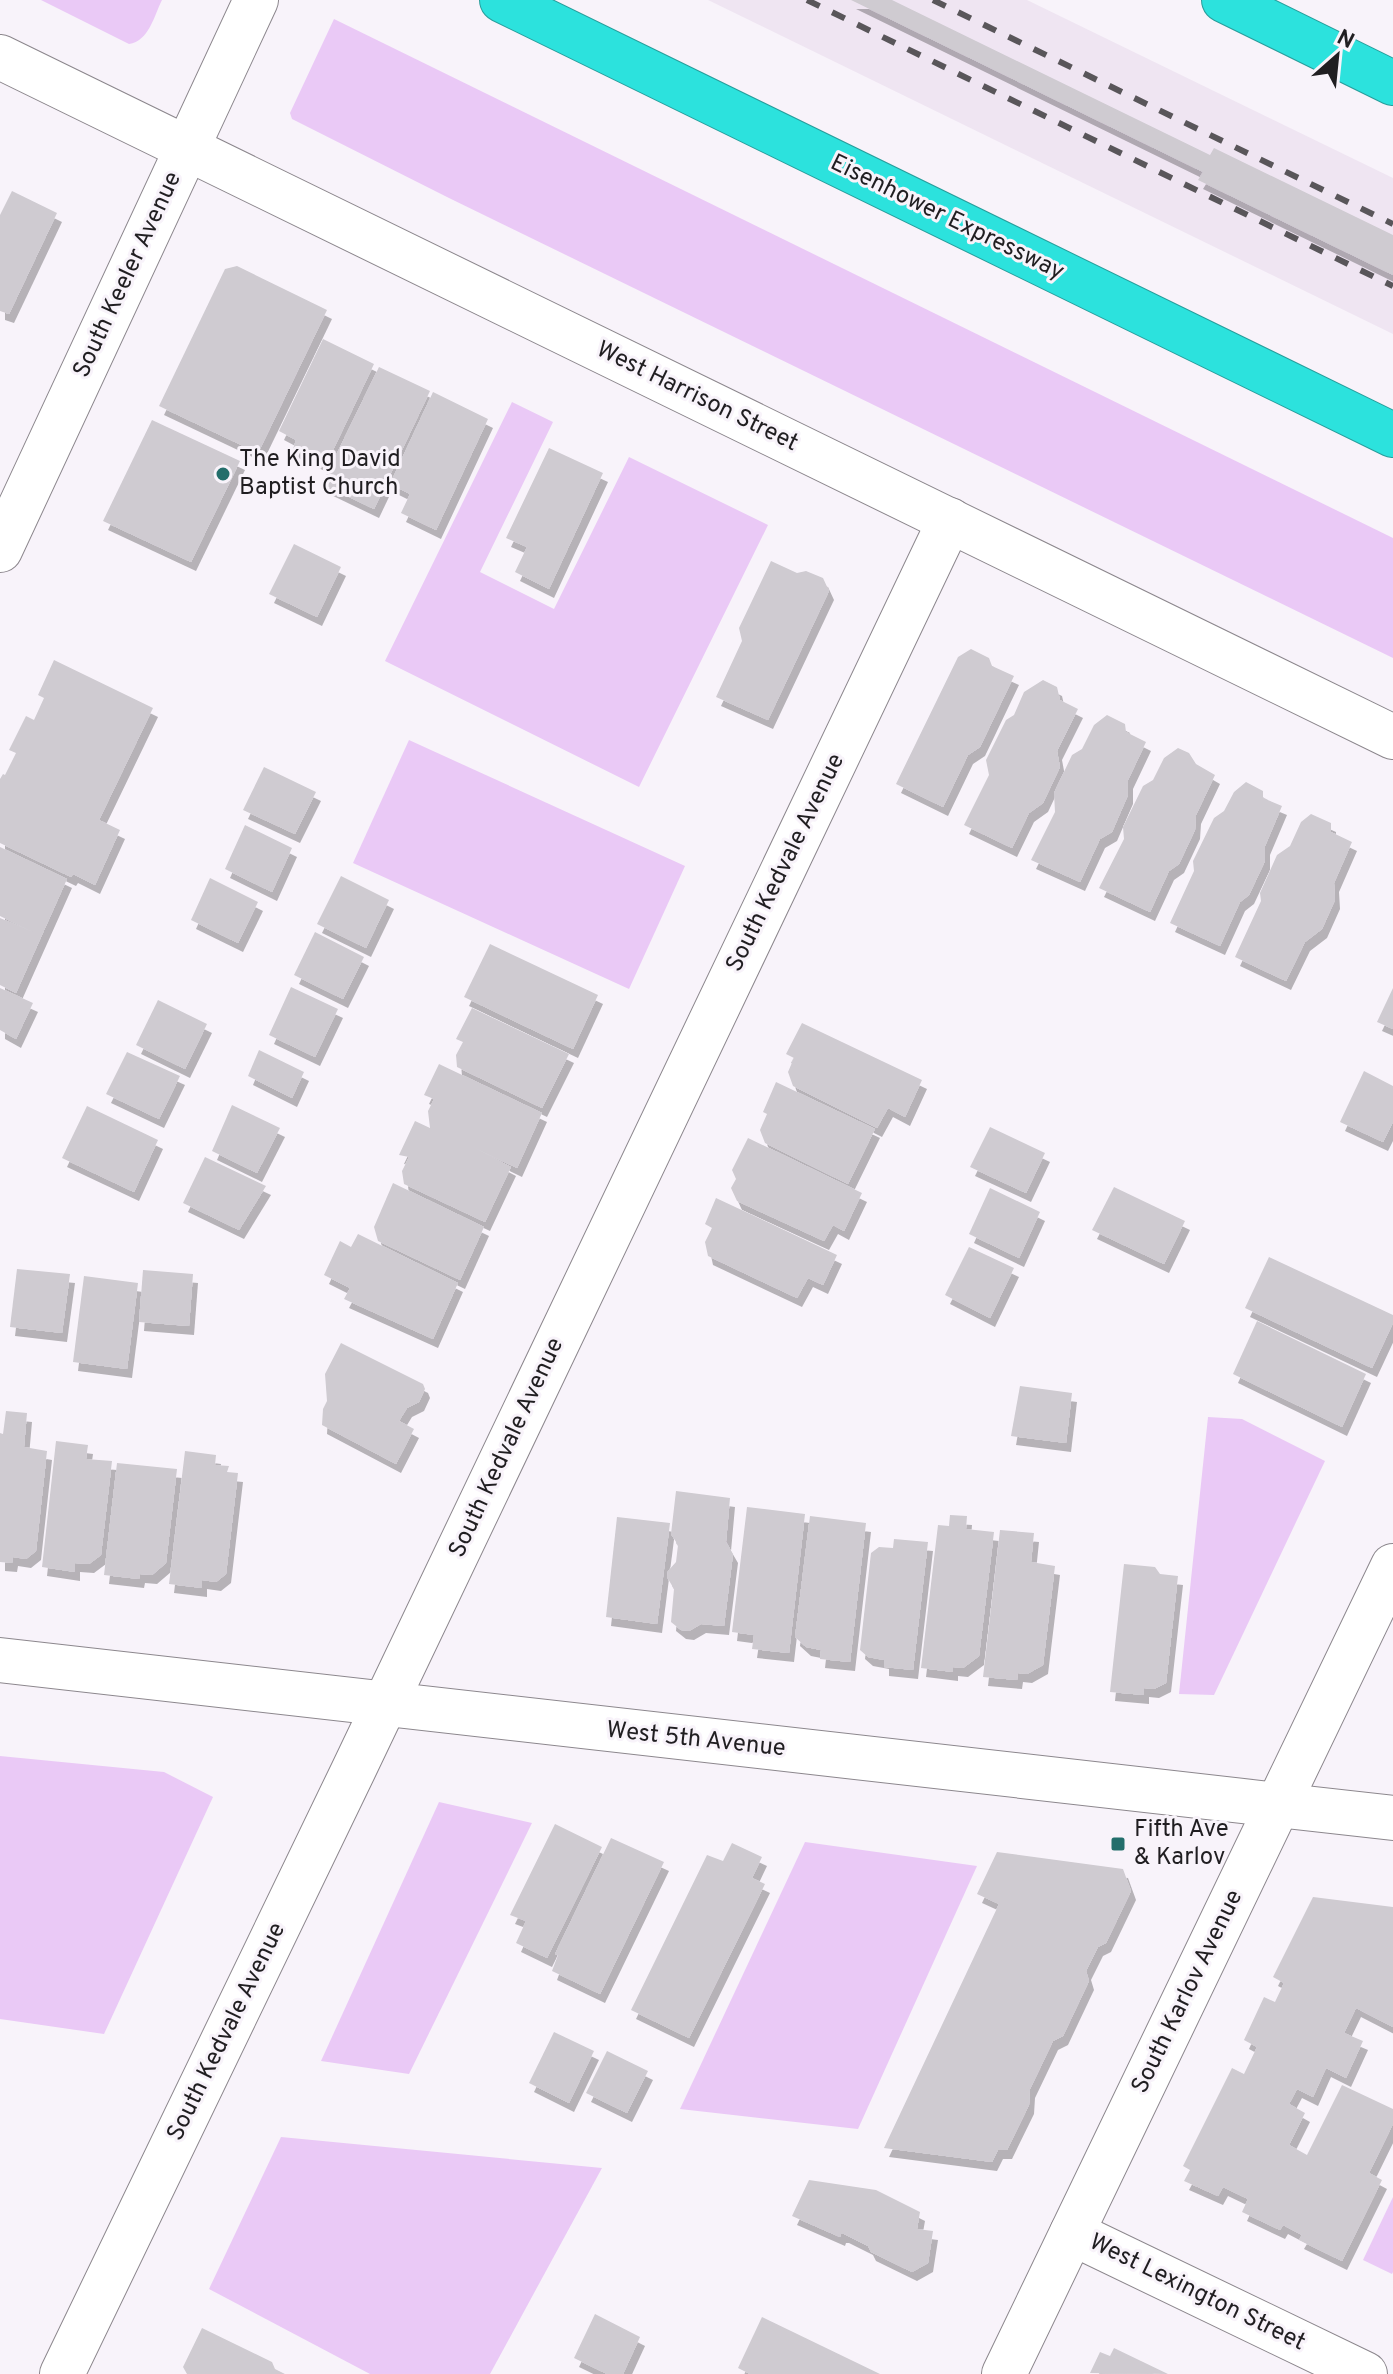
<svg xmlns="http://www.w3.org/2000/svg" width="1393" height="2374" font-family="Overpass,sans-serif">
<defs>
<filter id="shadow"><feDropShadow dx="5" dy="9" stdDeviation="0" flood-color="#0004"/></filter>
</defs>
<rect width="100%" height="100%" fill="#f8f3fa"/>
<path fill="#efe5f2" d="M708 0H1027L1393 178V334Z"/>
<g fill="#eac9f6">
<path d="M41 0H162C154 16 149 41 129 44Z"/>
<path d="M334 19 1393 538V658L449 198 292 119 290 113Z"/>
<path d="M512 402 553 422 480 572 554 609 629 457 768 525 639 787 385 661Z"/>
<path d="M409 740 685 866 629 989 353 863Z"/>
<path d="M1208 1417 1242 1419 1325 1461 1214 1695 1179 1694Z"/>
<path d="M0 1756 164 1772 213 1797 104 2034 0 2019Z"/>
<path d="M439 1802 532 1823 409 2074 321 2061Z"/>
<path d="M805 1842 977 1866 858 2129 680 2109Z"/>
<path d="M281 2137 602 2168 490 2374H370L209 2289Z"/>
<path d="M1393 2197V2272L1392 2274 1363 2260Z"/>
</g>
<g fill="#cfcbd1" filter="url(#shadow)">
<path d="M851 0H892L1210 155 1214 148 1393 235V275L1198 180 1203 172Z"/>
<path d="M12 191 57 213 9 314 0 311V215Z"/>
<path d="M237 266 327 310 258 453 159 406 225 269Z"/>
<path d="M323 339 374 364 326 465 293 449 296 440 279 431Z"/>
<path d="M379 367 430 391 374 509 322 484Z"/>
<path d="M433 392 488 419 436 530 401 513 410 494 390 484Z"/>
<path d="M152 420 240 461 191 562 103 521Z"/>
<path d="M549 448 603 473 549 589 515 572 527 547 506 538Z"/>
<path d="M294 544 341 567 317 617 269 594Z"/>
<path d="M771 561 797 573 806 571 823 578 829 591 768 720 716 697 742 641 739 628Z"/>
<path d="M971 649 989 658 992 666 1014 676 980 747 968 755 943 807 896 784 958 657Z"/>
<path d="M54 660 153 708 99 820 120 830 95 885 73 874 71 877 0 843V779L3 774 5 775 16 753 9 750 26 716 34 720 44 698 38 695Z"/>
<path d="M1043 680 1057 687 1060 700 1078 709 1057 751 1060 767 1043 803 1029 813 1012 848 964 825 989 775 986 760 1006 720 1014 715 1024 692Z"/>
<path d="M1107 715 1125 724 1126 732 1146 742 1128 780V795L1112 832 1100 839 1080 882 1031 860 1055 812 1054 793 1072 755 1082 749 1094 725Z"/>
<path d="M1178 748 1189 753 1196 764 1215 775 1196 815 1195 830 1179 864 1169 871 1150 912 1099 888 1124 839 1123 827 1143 786 1153 780 1164 758Z"/>
<path d="M264 767 316 792 295 834 243 810Z"/>
<path d="M1246 782 1263 791V798L1282 806 1265 846V861L1249 895 1240 902 1220 946 1170 923 1194 871 1193 861 1214 818 1224 811 1234 792Z"/>
<path d="M1311 814 1331 823V832L1352 842 1334 883 1335 900 1322 929 1305 942 1286 981 1235 957 1261 901 1260 893 1277 855 1290 846 1301 822Z"/>
<path d="M245 825 292 848 272 892 225 869Z"/>
<path d="M0 847 67 879 16 993 0 985V918L33 932 0 916Z"/>
<path d="M341 876 389 900 366 948 317 924Z"/>
<path d="M210 878 258 902 238 943 191 920Z"/>
<path d="M315 932 364 957 343 999 294 975Z"/>
<path d="M490 944 598 995 573 1049 464 997Z"/>
<path d="M291 987 338 1009 315 1057 269 1035Z"/>
<path d="M0 988 33 1003 16 1039 0 1030Z"/>
<path d="M1393 988V1029L1377 1022Z"/>
<path d="M158 1000 207 1024 185 1069 136 1045Z"/>
<path d="M472 1008 569 1054 542 1108 457 1067 456 1055 463 1042 456 1039Z"/>
<path d="M802 1023 922 1080 905 1117 888 1108 877 1128 793 1086 788 1072 794 1058 786 1054Z"/>
<path d="M259 1050 304 1072 292 1098 248 1076Z"/>
<path d="M127 1052 180 1076 159 1119 106 1094Z"/>
<path d="M439 1064 542 1113 517 1168 473 1147 511 1167 485 1222 404 1184 402 1171 409 1157 399 1155 415 1121 430 1128 428 1111 434 1099 424 1095Z"/>
<path d="M1364 1071 1393 1086V1122L1383 1142 1340 1122Z"/>
<path d="M776 1082 875 1129 848 1184 765 1143 760 1130 767 1114 763 1112Z"/>
<path d="M232 1105 280 1128 257 1173 212 1151Z"/>
<path d="M87 1106 158 1140 134 1192 62 1158Z"/>
<path d="M990 1127 1045 1153 1026 1193 970 1167Z"/>
<path d="M748 1138 862 1193 844 1231 833 1225 824 1241 737 1201 731 1188 736 1179 732 1170Z"/>
<path d="M205 1157 266 1186 239 1230 183 1203Z"/>
<path d="M393 1183 484 1227 460 1280 378 1241 374 1227Z"/>
<path d="M1114 1187 1185 1221 1164 1264 1092 1230Z"/>
<path d="M990 1188 1040 1212 1019 1258 969 1234Z"/>
<path d="M716 1198 837 1255 823 1285 808 1278 797 1298 708 1256 705 1242 712 1228 705 1224Z"/>
<path d="M358 1234 458 1283 433 1339 344 1299 350 1288 324 1275 340 1241 351 1247Z"/>
<path d="M969 1247 1014 1268 990 1318 945 1295Z"/>
<path d="M1269 1257 1393 1315V1323L1372 1368 1245 1308Z"/>
<path d="M17 1269 70 1274 62 1333 10 1327Z"/>
<path d="M143 1270 193 1274 189 1326 139 1322Z"/>
<path d="M84 1276 138 1283 127 1369 73 1362Z"/>
<path d="M1257 1321 1366 1374 1342 1427 1233 1374Z"/>
<path d="M341 1343 423 1384 425 1389 419 1402 407 1408 399 1421 414 1429 396 1464 322 1425 323 1409 327 1401 325 1374Z"/>
<path d="M1020 1386 1072 1393 1066 1443 1011 1436Z"/>
<path d="M6 1411 27 1413 24 1447 47 1451 36 1551 26 1559 13 1557 12 1563 0 1562V1433L3 1434Z"/>
<path d="M56 1441 88 1445 86 1459 112 1461 101 1555 89 1564 75 1563V1572L42 1567Z"/>
<path d="M185 1451 216 1455 215 1465 229 1466 227 1472 238 1473 226 1574 216 1582 202 1580V1588L169 1584Z"/>
<path d="M117 1463 177 1469 166 1563 152 1575 140 1574 139 1579 104 1575Z"/>
<path d="M676 1491 730 1498 726 1542 733 1554 724 1626 701 1624 689 1631 681 1630 671 1622 674 1589 667 1577 668 1571 676 1562 678 1545 671 1534Z"/>
<path d="M747 1507 805 1514 789 1653 752 1649 754 1635 732 1632Z"/>
<path d="M950 1515 967 1516 966 1529 994 1532 979 1656 963 1668 953 1667V1672L921 1668 938 1525 949 1526Z"/>
<path d="M810 1516 866 1523 850 1662 820 1659 821 1650 806 1647 795 1637Z"/>
<path d="M617 1517 670 1523 657 1624 606 1617Z"/>
<path d="M1000 1530 1034 1533 1031 1562 1055 1566 1043 1665 1027 1674 1018 1673 1017 1680 983 1677Z"/>
<path d="M894 1539 928 1542 913 1670 884 1667V1660L868 1657 860 1650 871 1553 879 1547 893 1548Z"/>
<path d="M1124 1564 1155 1567 1160 1574 1178 1576 1166 1683 1154 1689 1144 1688V1695L1110 1692Z"/>
<path d="M555 1824 602 1847 547 1958 516 1943 526 1921 510 1915Z"/>
<path d="M611 1838 664 1862 600 1994 552 1971 558 1955 555 1954Z"/>
<path d="M732 1843 762 1857 752 1878 765 1884 689 2038 631 2010 707 1855 723 1861Z"/>
<path d="M997 1852 1123 1869 1131 1891 1106 1943 1098 1947 1086 1971 1089 1981 1063 2036 1053 2041 1030 2089 1029 2105 1007 2150H998L992 2162 884 2148 999 1904 977 1894Z"/>
<path d="M1313 1897 1393 1907V2027L1356 2008 1344 2033 1363 2041 1346 2078 1326 2068 1313 2097 1297 2089 1289 2104 1305 2113 1289 2145 1307 2155 1342 2085 1393 2109V2124L1369 2173 1382 2180 1342 2261 1299 2240 1302 2235 1283 2225 1280 2230 1242 2212 1248 2199 1223 2187 1218 2196 1184 2181 1190 2170 1183 2166 1232 2068 1244 2074 1257 2047 1244 2040 1264 1997 1275 2002 1284 1983 1273 1977Z"/>
<path d="M554 2032 594 2051 569 2103 529 2083Z"/>
<path d="M607 2051 648 2071 627 2113 586 2093Z"/>
<path d="M809 2180 876 2190 920 2212 917 2229 933 2231 928 2263 912 2272 871 2252 868 2246 844 2234H841L840 2237 792 2216Z"/>
<path d="M595 2314 640 2337 623 2374H607L574 2358Z"/>
<path d="M762 2317 880 2374H750L738 2368Z"/>
<path d="M202 2328 272 2362 275 2369 285 2374H187L183 2367Z"/>
<path d="M1114 2348 1168 2374 1090 2373 1100 2352 1110 2356Z"/>
</g>
<g fill="none" stroke-linecap="round" stroke-linejoin="round">
<g stroke="#8c878d" stroke-width="46">
<g id="street">
<path d="M1072 2233 1365 2374"/>
<path d="M62 2374 354 1769 950 520"/>
<path d="M1004 2374 1393 1566"/>
</g>
</g>
<g stroke="#8c878d" stroke-width="46">
<g id="secondary">
<path d="M0 57 1393 737"/>
<path d="M0 550 256 0"/>
<path d="M0 1660 1393 1818"/>
</g>
</g>
<g stroke="#289d9b" stroke-width="46">
<g id="highway">
<path d="M502 0 1393 435"/>
<path d="M1224 0 1393 83"/>
</g>
</g>
<use href="#street" stroke="#fff" stroke-width="44"/>
<use href="#secondary" stroke="#fff" stroke-width="44"/>
<use href="#highway" stroke="#2ce2dd" stroke-width="44"/>
<g stroke="#59565a" stroke-width="6" stroke-dasharray="14 14" stroke-linecap="butt">
<path d="M807 0 1393 286"/>
<path d="M933 0 1393 224"/>
</g>
</g>
<g fill="#236e6b" stroke="#f8f3fa" stroke-width="3">
<circle cx="223" cy="474" r="8"/>
<rect x="1110" y="1836" width="16" height="16" rx="4"/>
</g>
<g text-anchor="middle" dominant-baseline="central" stroke-width="6" stroke-linejoin="round" paint-order="stroke">
<g font-size="24" fill="#201e21" stroke="#f8f3fa">
<text transform="translate(947 218) rotate(26)">Eisenhower Expressway</text>
<text transform="translate(128 275) rotate(-65)">South Keeler Avenue</text>
<text transform="translate(697 397) rotate(26)">West Harrison Street</text>
<text transform="translate(786 863) rotate(-64)">South Kedvale Avenue</text>
<text transform="translate(507 1448) rotate(-65)">South Kedvale Avenue</text>
<text transform="translate(696 1740) rotate(6)">West 5th Avenue</text>
<text transform="translate(1188 1992) rotate(-64)">South Karlov Avenue</text>
<text transform="translate(227 2032) rotate(-64)">South Kedvale Avenue</text>
<text transform="translate(1197 2293) rotate(26)">West Lexington Street</text>
</g>
<g font-size="24" fill="#201e21" stroke="#f8f3fa" text-anchor="start">
<text x="239" y="460">The King David<tspan x="239" dy="28">Baptist Church</tspan></text>
<text x="1134" y="1830">Fifth Ave<tspan x="1134" dy="28">&amp; Karlov</tspan></text>
</g>
</g>
<g transform="translate(1337 56) rotate(27)" stroke="#f8f3fa" stroke-width="6" paint-order="stroke">
<path d="M0-6L14 30L0 20L-14 30Z" fill="#201e21"/>
<text y="-12" font-size="22" font-weight="bold" text-anchor="middle" fill="#201e21">N</text>
</g>
</svg>
